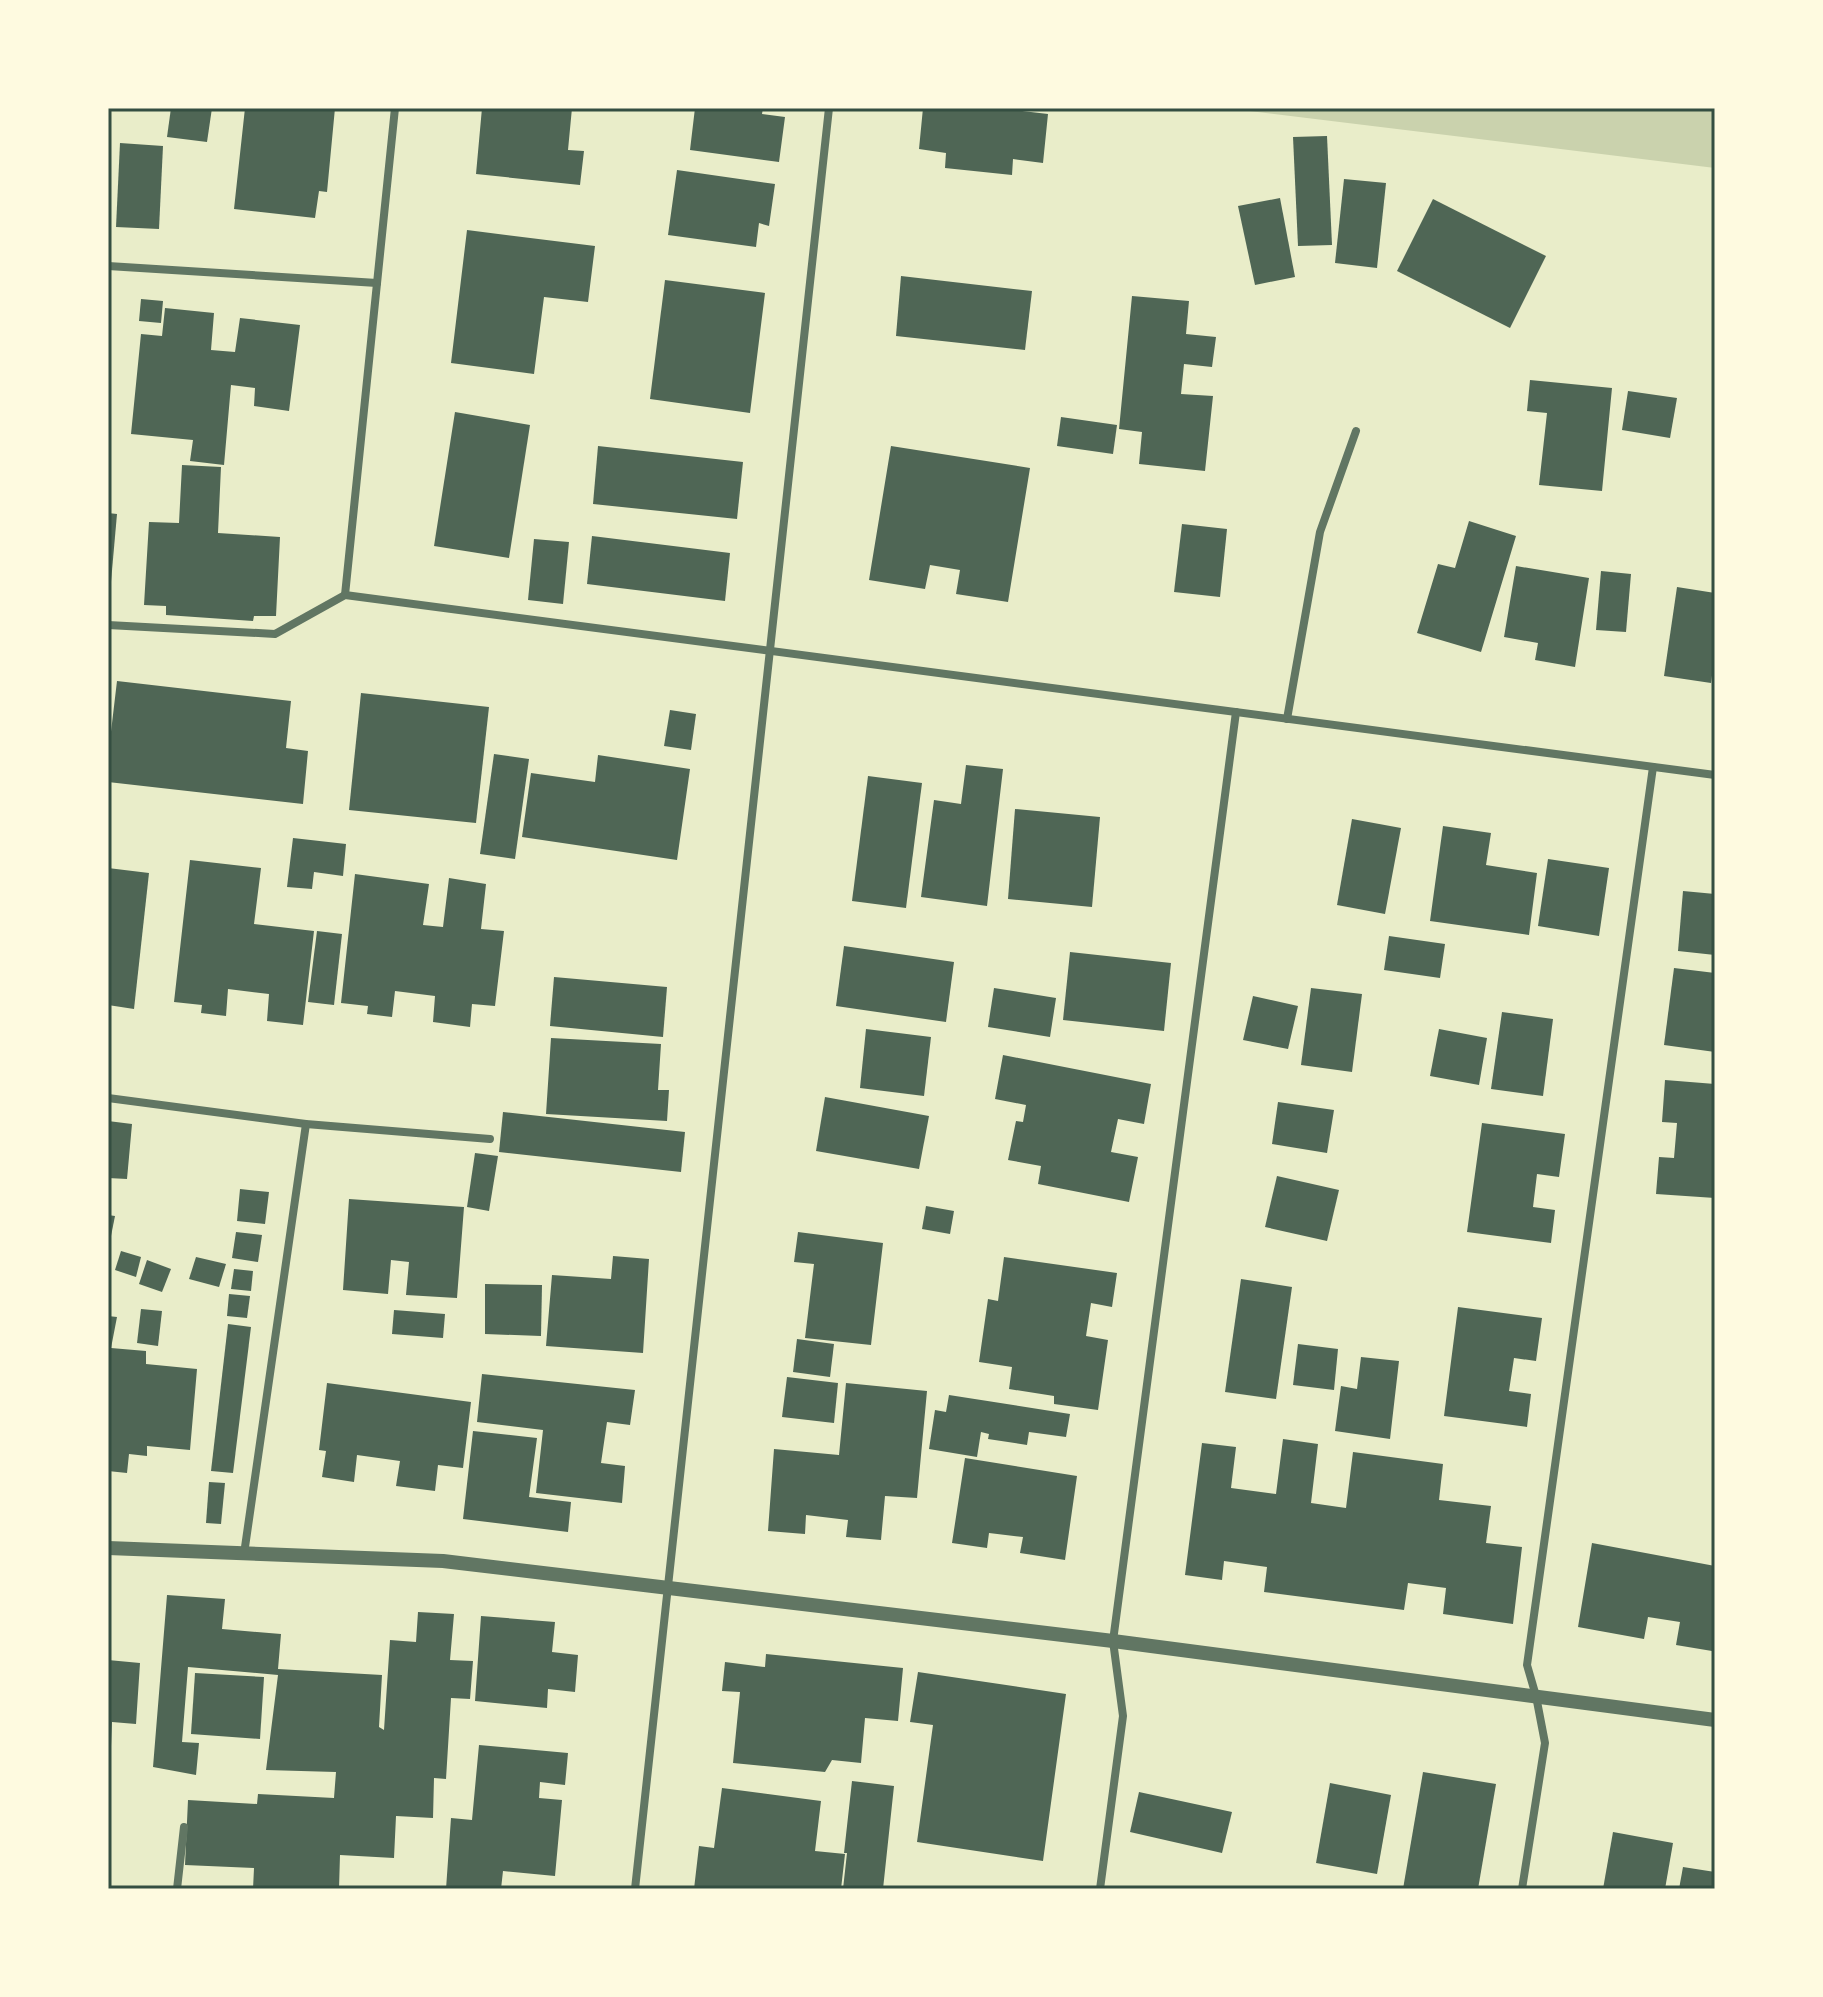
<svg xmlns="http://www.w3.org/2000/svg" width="1823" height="1997" font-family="'Playfair Display',serif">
<rect width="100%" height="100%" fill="#e9edc9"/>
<path fill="#cad2ad" d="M1225 108H1715V168Z"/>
<g fill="#4f6655">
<path d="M171 108H212L207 142 167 137Z"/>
<path d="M245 108H335L327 192 319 191 315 218 234 209Z"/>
<path d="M482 108H572L568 150 584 151 580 185 476 174Z"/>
<path d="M695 108H763L762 114 785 117 779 162 690 150Z"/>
<path d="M923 108H997L1048 114 1043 163 1013 159 1012 175 945 168 946 153 919 149Z"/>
<path d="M1327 136 1332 245 1298 246 1293 137Z"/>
<path d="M120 143 163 146 159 229 116 227Z"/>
<path d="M677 170 775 184 769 226 759 223 756 247 668 235Z"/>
<path d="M1344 179 1386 183 1377 268 1335 263Z"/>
<path d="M1280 198 1295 277 1255 285 1238 206Z"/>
<path d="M1433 199 1546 256 1510 328 1397 271Z"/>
<path d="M467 230 595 246 588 302 544 297 534 374 451 363Z"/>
<path d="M901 276 1032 291 1025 350 896 336Z"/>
<path d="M665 280 765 293 750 413 650 399Z"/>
<path d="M1132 296 1189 301 1186 334 1216 337 1212 367 1184 364 1181 394 1213 396 1205 471 1139 464 1142 432 1119 429Z"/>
<path d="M141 299 163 301 161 323 139 321Z"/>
<path d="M165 308 214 313 211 350 235 352 240 318 300 325 289 411 254 406 255 388 231 385 224 465 190 461 193 440 131 434 141 334 162 336Z"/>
<path d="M1530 380 1612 388 1602 491 1539 485 1547 413 1527 411Z"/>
<path d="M1628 391 1677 398 1670 438 1622 430Z"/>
<path d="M455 412 530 425 509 558 434 546Z"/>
<path d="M1061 417 1117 425 1113 454 1057 446Z"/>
<path d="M598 446 743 462 737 519 593 504Z"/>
<path d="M891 446 1030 468 1008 602 956 594 960 570 930 565 925 589 869 580Z"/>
<path d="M182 465 221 467 218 533 280 537 276 616H254L253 621 166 615V606L144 605 149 522 179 523Z"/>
<path d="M108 513 117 514 110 593H108Z"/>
<path d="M1469 521 1516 536 1481 652 1417 633 1438 564 1455 568Z"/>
<path d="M1182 524 1227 529 1220 597 1174 592Z"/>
<path d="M592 536 730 553 725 601 587 584Z"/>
<path d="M534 539 569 542 563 604 528 600Z"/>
<path d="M1516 566 1589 578 1575 667 1535 660 1538 643 1504 637Z"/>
<path d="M1601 571 1631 574 1626 632 1596 630Z"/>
<path d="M1677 587 1715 593V654L1711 683 1664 676Z"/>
<path d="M117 681 291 701 286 748 308 751 303 804 108 782V757Z"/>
<path d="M361 693 489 707 476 823 349 810Z"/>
<path d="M670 710 696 714 691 750 664 746Z"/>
<path d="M494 754 529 759 515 859 480 854Z"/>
<path d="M598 755 690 769 677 860 522 837 531 773 595 782Z"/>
<path d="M966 765 1003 769 987 906 921 897 934 800 961 804Z"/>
<path d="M868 776 922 783 906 908 852 901Z"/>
<path d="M1015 809 1100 817 1092 907 1008 899Z"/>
<path d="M1352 819 1401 828 1385 914 1337 905Z"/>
<path d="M1443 826 1491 833 1486 865 1537 873 1529 935 1430 921Z"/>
<path d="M293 838 346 844 343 876 314 872 312 889 287 887Z"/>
<path d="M1548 859 1609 868 1599 936 1538 926Z"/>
<path d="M190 860 261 868 254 924 314 931 303 1025 267 1021 269 994 228 989 226 1016 201 1013 202 1005 174 1002Z"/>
<path d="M108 868 149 873 134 1009 108 1005Z"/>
<path d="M355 874 429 884 423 925 443 927 449 878 486 884 481 929 504 931 495 1006 472 1004 470 1027 433 1022 435 996 395 991 392 1017 367 1014 368 1006 341 1003Z"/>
<path d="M1683 891 1715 894V955L1678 951Z"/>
<path d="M317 931 342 934 334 1005 308 1002Z"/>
<path d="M1389 936 1445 944 1440 978 1384 970Z"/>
<path d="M844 946 954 962 946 1022 836 1006Z"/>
<path d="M1070 952 1171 963 1164 1031 1063 1020Z"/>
<path d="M1674 968 1715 973V1052L1664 1045Z"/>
<path d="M554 977 667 987 663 1037 550 1026Z"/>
<path d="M994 988 1056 998 1050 1037 988 1027Z"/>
<path d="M1311 988 1362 994 1352 1072 1301 1065Z"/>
<path d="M1253 996 1298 1006 1288 1049 1243 1040Z"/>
<path d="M1502 1012 1553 1019 1543 1096 1491 1089Z"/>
<path d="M866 1029 931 1037 924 1096 860 1088Z"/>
<path d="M1439 1029 1487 1038 1479 1085 1430 1076Z"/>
<path d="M551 1038 661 1044 658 1090H669L667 1121 546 1114Z"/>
<path d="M1003 1055 1151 1084 1144 1124 1118 1119 1111 1152 1138 1157 1129 1202 1038 1184 1041 1166 1008 1160 1016 1121 1023 1122 1026 1105 995 1099Z"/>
<path d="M1665 1080 1715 1084V1198L1656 1194 1659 1157 1674 1158 1677 1123 1662 1122Z"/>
<path d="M825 1097 929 1116 919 1169 816 1151Z"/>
<path d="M1278 1102 1334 1110 1327 1153 1272 1144Z"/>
<path d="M503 1112 685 1132 681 1172 499 1152Z"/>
<path d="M108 1121 132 1124 127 1179 108 1178Z"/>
<path d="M1482 1123 1565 1134 1559 1177 1537 1174 1533 1207 1555 1210 1551 1243 1467 1232Z"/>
<path d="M475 1153 498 1156 489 1211 467 1207Z"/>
<path d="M1277 1176 1339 1190 1327 1241 1265 1227Z"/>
<path d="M240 1189 269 1192 265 1224 237 1221Z"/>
<path d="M349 1199 464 1207 457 1298 406 1295 409 1262 391 1260 388 1294 343 1290Z"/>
<path d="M926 1206 954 1211 950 1234 922 1229Z"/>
<path d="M108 1215 115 1216 111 1236 108 1235Z"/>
<path d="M236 1232 262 1235 258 1262 232 1258Z"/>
<path d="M798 1232 883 1243 871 1345 805 1338 814 1264 794 1262Z"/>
<path d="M121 1251 141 1257 136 1277 115 1270Z"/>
<path d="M613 1256 649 1259 643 1353 546 1346 552 1275 611 1279Z"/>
<path d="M196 1257 226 1264 219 1287 189 1279Z"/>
<path d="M1004 1257 1117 1273 1112 1307 1091 1303 1086 1336 1108 1340 1098 1410 1054 1404V1396L1009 1389 1012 1367 979 1362 988 1299 998 1301Z"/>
<path d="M147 1260 171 1269 162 1292 139 1284Z"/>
<path d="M234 1269 253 1271 251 1291 231 1289Z"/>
<path d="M1241 1279 1292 1287 1276 1399 1225 1392Z"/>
<path d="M485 1284 542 1285 541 1336 485 1334Z"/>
<path d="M229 1294 250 1296 247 1318 227 1316Z"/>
<path d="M1458 1307 1542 1318 1536 1361 1514 1358 1509 1391 1531 1394 1527 1427 1444 1416Z"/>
<path d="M141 1309 162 1311 158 1346 137 1343Z"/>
<path d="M394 1310 445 1314 443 1338 392 1334Z"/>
<path d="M108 1316 117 1317 111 1348 146 1351V1364L197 1369 190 1450 147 1446V1456L129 1454 127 1473 108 1471Z"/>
<path d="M228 1324 251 1327 233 1473 211 1471Z"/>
<path d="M797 1339 834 1344 830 1377 793 1372Z"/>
<path d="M1298 1344 1338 1349 1334 1390 1293 1385Z"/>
<path d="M1361 1357 1399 1361 1390 1439 1335 1431 1341 1386 1357 1389Z"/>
<path d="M482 1374 635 1390 630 1425 607 1422 601 1463 625 1466 622 1503 536 1493 543 1430 477 1422Z"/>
<path d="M787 1377 838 1383 834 1423 782 1417Z"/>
<path d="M327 1383 471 1402 463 1468 438 1465 435 1491 396 1486 400 1461 357 1455 354 1482 322 1477 326 1451 319 1450Z"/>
<path d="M846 1383 927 1391 917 1498 885 1496 881 1540 846 1537 848 1520 806 1515 805 1534 768 1531 774 1449 839 1455Z"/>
<path d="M949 1395 1070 1414 1066 1437 1029 1432 1027 1445 988 1439 989 1434 981 1432 977 1457 929 1449 935 1410 946 1412Z"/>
<path d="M473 1431 537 1438 529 1497 571 1502 568 1532 463 1519Z"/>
<path d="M1283 1439 1318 1444 1311 1503 1346 1508 1353 1452 1443 1464 1439 1500 1491 1506 1486 1543 1522 1547 1513 1624 1443 1614 1446 1588 1408 1583 1404 1610 1264 1592 1267 1567 1224 1561 1222 1580 1185 1575 1202 1443 1236 1447 1231 1488 1276 1494Z"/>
<path d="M965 1458 1077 1476 1065 1560 1020 1553 1023 1537 989 1533 987 1548 952 1543Z"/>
<path d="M209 1482 225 1483 221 1524 206 1523Z"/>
<path d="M1592 1543 1715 1566V1634L1712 1651 1676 1645 1680 1622 1648 1617 1644 1639 1578 1627Z"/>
<path d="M167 1595 225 1599 222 1629 281 1634 278 1669 382 1675 379 1727 384 1730 390 1640 416 1642 418 1612 454 1614 450 1660 473 1661 470 1699 451 1698 446 1779 434 1778 433 1818 396 1816 394 1858 340 1855 339 1889H253L254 1868 185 1865 188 1800 257 1804 258 1794 334 1798 336 1772 266 1770 278 1675 188 1667 182 1742 199 1743 196 1775 153 1767Z"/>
<path d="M481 1616 555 1622 552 1652 578 1655 575 1692 548 1689 547 1708 475 1701Z"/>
<path d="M766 1654 903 1668 898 1721 865 1718 861 1763 832 1760 825 1772 733 1763 740 1692 722 1691 725 1662 765 1667Z"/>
<path d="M108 1660 140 1663 136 1724 112 1722 111 1746H108Z"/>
<path d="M918 1672 1066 1694 1043 1861 917 1842 933 1725 910 1722Z"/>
<path d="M195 1673 264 1677 260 1739 191 1734Z"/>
<path d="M479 1745 568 1753 565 1785 540 1782 539 1798 562 1800 555 1876 503 1871 501 1889H446L451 1818 472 1820Z"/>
<path d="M1423 1772 1496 1784 1478 1889H1403Z"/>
<path d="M852 1781 894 1786 883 1889H843L847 1853H844Z"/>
<path d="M1330 1783 1391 1795 1377 1874 1316 1863Z"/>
<path d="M722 1788 821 1801 815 1851 845 1854 841 1889H694L699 1846 714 1848Z"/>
<path d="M1139 1792 1232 1812 1222 1853 1130 1832Z"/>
<path d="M1613 1832 1673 1843 1665 1889H1603Z"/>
<path d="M1683 1867 1715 1872V1889H1679Z"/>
</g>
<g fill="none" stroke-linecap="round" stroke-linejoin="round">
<g stroke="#617663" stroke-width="8">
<path d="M108 266 377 283"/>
<path d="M345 595 395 108"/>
<path d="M108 625 275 634 345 595 1715 775"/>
<path d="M1287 719 1320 532 1356 431"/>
<path d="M108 1098 306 1124 490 1139"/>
<path d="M244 1554 306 1124"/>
<path d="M177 1889 184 1827"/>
<path d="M635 1889 829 108"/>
<path d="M1100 1889 1123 1716 1113 1641 1236 712"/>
<path d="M1522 1889 1545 1743 1536 1696 1527 1665 1653 767"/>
</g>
<path stroke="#617663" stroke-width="14" d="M108 1548 443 1561 1113 1641 1715 1720"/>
</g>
<rect width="1823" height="1997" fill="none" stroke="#fefae0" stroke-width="220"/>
<rect x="110" y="110" width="1603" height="1777" fill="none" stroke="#344e41" stroke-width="3"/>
</svg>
